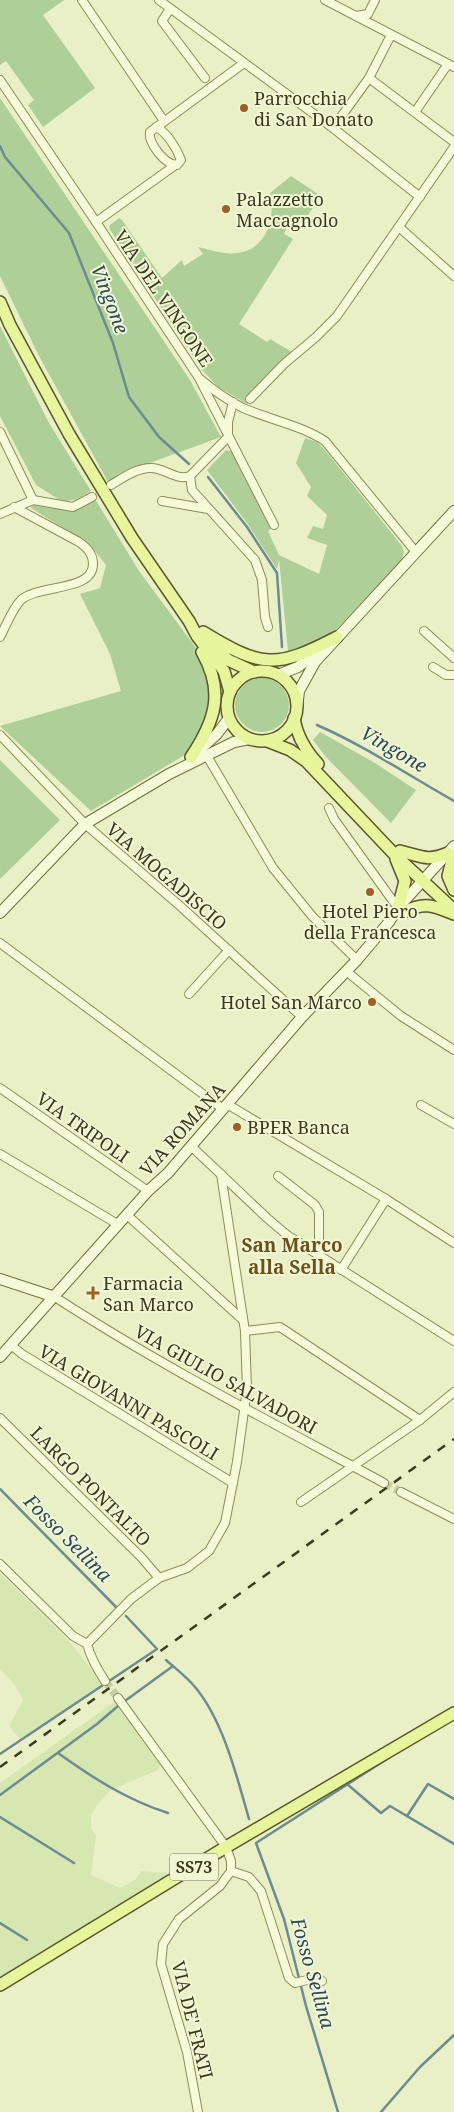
<svg xmlns="http://www.w3.org/2000/svg" width="454" height="2112" font-family="'Noto Serif',serif">
<rect width="100%" height="100%" fill="#e9f0c5"/>
<g fill="#d7e7b2">
<path d="M0 1573 64 1636 83 1658 102 1684 21 1740 9 1726 23 1700 15 1685 0 1669Z"/>
<path d="M114 1702 160 1764 158 1770 111 1790 96 1806 91 1816V1828L96 1836 91 1875 120 1888 135 1880 141 1871 166 1873 170 1877 0 1977V1783Z"/>
</g>
<g fill="#afcf98">
<path d="M0 0H64L43 15 95 88 43 127 28 105 34 100 6 61 0 65Z"/>
<path d="M0 98 190 380 221 437 133 469 108 482 39 356 0 276Z"/>
<path d="M291 176 321 196 304 221 292 216 284 234 293 239 239 324 267 342 270 339 292 352 268 373 273 376 247 404 218 387 202 370 109 228 110 225 119 218 122 220 162 278 182 260 184 266 203 254 198 247C210 250 225 255 237 253 267 250 276 217 270 193Z"/>
<path d="M0 326 49 423 91 491 77 499 66 501 58 499 36 485 0 416Z"/>
<path d="M305 438 317 442 325 450 402 546 404 552 402 559 333 633 309 648 306 645 288 651 279 559 277 569 247 523 207 470 226 450 233 452 274 525 268 531 279 555 319 574 327 545 307 538 313 526 323 529 327 515 307 496 311 487 296 463Z"/>
<path d="M95 499 139 571 199 652 205 664 212 702 194 745 183 756 91 811 0 726 121 691 110 654 80 594 100 588 106 565 90 545 31 508 32 504 74 510Z"/>
<circle cx="262" cy="705" r="27"/>
<path d="M320 732 375 763 416 790 391 823 326 757 313 740Z"/>
<path d="M0 760 60 820 0 879Z"/>
</g>
<g fill="none" stroke-linecap="round" stroke-linejoin="round">
<g stroke="#6d8b93" stroke-width="2.5">
<path d="M0 146 5 157 69 233 113 343 129 397 159 437 189 464"/>
<path d="M208 477 247 527 277 573 282 647"/>
<path d="M317 725C365 746 408 775 454 801"/>
<path d="M0 1489 116 1607"/>
<path d="M166 1660C176 1669 187 1677 195 1687 223 1720 237 1777 249 1819"/>
<path d="M58 1753C93 1778 127 1800 168 1813"/>
<path d="M0 1754 157 1649 126 1616"/>
<path d="M347 1784 381 1813 390 1806 454 1844"/>
<path d="M0 1795 97 1724 118 1706 173 1666"/>
<path d="M407 1816 428 1784 454 1799"/>
<path d="M0 1817 74 1863"/>
<path d="M0 1923 27 1940"/>
<path d="M338 2112 306 2006 284 1919 256 1843 390 1757"/>
<path d="M381 2112 420 2067 454 2035"/>
</g>
<g stroke="#c6cca4" stroke-width="8" stroke-dasharray="8 4" stroke-linecap="butt">
<path d="M384 1483 401 1492"/>
<path d="M105 1681 118 1698"/>
</g>
<g stroke="#8d8c5a" stroke-width="10">
<g id="street">
<path d="M82 0 164 121"/>
<path d="M159 0 333 128 420 197"/>
<path d="M325 0 454 67"/>
<path d="M170 9 162 21 205 78"/>
<path d="M356 16 368 14 375 0"/>
<path d="M369 78 454 142"/>
<path d="M0 80 96 222 174 166"/>
<path d="M415 112 448 64"/>
<path d="M156 127C167 132 177 149 181 160L177 165C165 165 148 143 150 132L244 63"/>
<path d="M333 128 369 78 391 35"/>
<path d="M96 222 199 378C213 390 227 400 243 408 271 420 300 425 325 441L415 551"/>
<path d="M399 227 454 276"/>
<path d="M200 380 274 525"/>
<path d="M250 399 284 364 316 337 337 316 454 147"/>
<path d="M0 432 33 500"/>
<path d="M190 476 192 490 255 560 262 580 265 617 268 627"/>
<path d="M111 485C123 478 136 468 151 468 165 468 176 481 190 476L228 437V422L233 402"/>
<path d="M162 501 208 509"/>
<path d="M0 514 33 500 73 507 92 497"/>
<path d="M424 631 454 658"/>
<path d="M0 637C6 626 12 609 21 600 39 584 93 592 93 564 93 553 86 547 79 542L14 507"/>
<path d="M433 667 446 675H454"/>
<path d="M0 735 85 824 179 905 302 1017"/>
<path d="M207 756 273 868 312 916 357 960"/>
<path d="M329 808 334 819 398 908"/>
<path d="M0 943 223 1109"/>
<path d="M346 971 401 1016 454 1050"/>
<path d="M189 994 229 950"/>
<path d="M0 1088 148 1191"/>
<path d="M227 1104 386 1199 454 1243"/>
<path d="M421 1105 454 1124"/>
<path d="M191 1146 267 1218 287 1235 454 1341"/>
<path d="M0 1154 119 1225"/>
<path d="M278 1176 315 1205 319 1212V1255"/>
<path d="M127 1215 243 1320"/>
<path d="M341 1270 386 1199"/>
<path d="M55 1297C161 1366 273 1423 384 1483"/>
<path d="M245 1331 280 1327 420 1420"/>
<path d="M11 1345 22 1354 233 1483"/>
<path d="M0 1418 141 1557 159 1578"/>
<path d="M401 1492 454 1519"/>
<path d="M301 1502 420 1420 454 1392"/>
<path d="M0 1564 73 1636 87 1644"/>
<path d="M105 1681C97 1669 91 1659 87 1644L131 1599 159 1578 187 1568 209 1551 225 1523 237 1462 247 1389 245 1331 221 1174"/>
<path d="M118 1698 226 1847 231 1861V1871"/>
<path d="M231 1871 249 1877 261 1891 289 1978 295 1983 307 1980 322 1981"/>
<path d="M198 2112 187 2052 161 1964 163 1944 179 1919 220 1886 231 1871"/>
</g>
</g>
<g stroke="#6e6d3d" stroke-width="12">
<g id="secondary">
<path d="M278 675 298 667 318 651"/>
<path d="M297 709 299 691 315 662 454 511"/>
<path d="M196 753 217 734 229 718"/>
<path d="M0 913 85 824 169 774 234 742 250 739"/>
<path d="M0 1279 55 1297"/>
<path d="M0 1357 148 1191 168 1173 302 1017 357 960 389 922 398 908 454 846"/>
</g>
</g>
<g stroke="#5a572e" stroke-width="14">
<g id="primary">
<path d="M0 302 10 325 69 434 132 538 189 621 197 636 224 671 230 692"/>
<path d="M203 632C262 668 276 669 337 637"/>
<path d="M211 642 228 660 254 672"/>
<circle cx="262" cy="706" r="35"/>
<path d="M294 718C297 737 306 751 318 764"/>
<path d="M267 741 290 750 306 761 395 855 454 910"/>
<path d="M191 757C215 721 225 692 202 652"/>
<path d="M400 851C421 856 427 862 448 853"/>
<path d="M453 857 448 876 454 890"/>
<path d="M396 859 405 881 398 908"/>
<path d="M404 912C425 901 434 906 454 914"/>
<path d="M0 1985 226 1847 454 1713"/>
</g>
</g>
<use href="#street" stroke="#f5fad9" stroke-width="8"/>
<use href="#secondary" stroke="#f5fad9" stroke-width="10"/>
<use href="#primary" stroke="#e7f59c" stroke-width="11"/>
<path stroke="#3c3a1e" stroke-width="2.5" stroke-dasharray="9 9" stroke-linecap="butt" d="M0 1767 454 1439"/>
</g>
<g fill="#9f5d27" stroke="#f1f7d5" stroke-width="2">
<circle cx="244" cy="108" r="5"/>
<circle cx="226" cy="209" r="5"/>
<circle cx="370" cy="892" r="5"/>
<circle cx="372" cy="1002" r="5"/>
<circle cx="237" cy="1127" r="5"/>
<path d="M90.5 1285.5h5v5h5v5h-5v5h-5v-5h-5v-5h5z"/>
</g>
<g text-anchor="middle" dominant-baseline="central" stroke-width="4" stroke-linejoin="round" paint-order="stroke">
<rect fill="#f1f7d5" stroke="#727355" stroke-width="1" x="170" y="1853.5" width="48" height="27" rx="4"/>
<g font-size="16" font-weight="bold" fill="#3c3a1e">
<text x="194" y="1867">SS73</text>
</g>
<g font-size="18" fill="#3c3a1e" stroke="#f1f7d5" text-anchor="start">
<text x="254" y="98">Parrocchia<tspan x="254" dy="21">di San Donato</tspan></text>
<text x="236" y="199">Palazzetto<tspan x="236" dy="21">Maccagnolo</tspan></text>
<text x="370" y="911" text-anchor="middle">Hotel Piero<tspan x="370" dy="21">della Francesca</tspan></text>
<text x="362" y="1002" text-anchor="end">Hotel San Marco</text>
<text x="247" y="1127">BPER Banca</text>
<text x="103" y="1283">Farmacia<tspan x="103" dy="21">San Marco</tspan></text>
</g>
<g font-size="18" fill="#3c3a1e" stroke="#f1f7d5">
<text transform="translate(164 298) rotate(56)">VIA DEL VINGONE</text>
<text transform="translate(167 876) rotate(41)">VIA MOGADISCIO</text>
<text transform="translate(83 1127) rotate(35)">VIA TRIPOLI</text>
<text transform="translate(182 1129) rotate(-48)">VIA ROMANA</text>
<text transform="translate(226 1379) rotate(29)">VIA GIULIO SALVADORI</text>
<text transform="translate(129 1402) rotate(31)">VIA GIOVANNI PASCOLI</text>
<text transform="translate(91 1486) rotate(45)">LARGO PONTALTO</text>
<text transform="translate(193 2020) rotate(76)">VIA DE' FRATI</text>
</g>
<g font-size="19" font-style="italic" fill="#2d495c" stroke="#f1f7d5">
<text transform="translate(110 299) rotate(69)">Vingone</text>
<text transform="translate(394 749) rotate(30)">Vingone</text>
<text transform="translate(68 1538) rotate(45)">Fosso Sellina</text>
<text transform="translate(313 1973) rotate(74)">Fosso Sellina</text>
</g>
<g font-size="19" font-weight="bold" fill="#6b511c" stroke="#f1f7d5">
<text x="292" y="1245">San Marco<tspan x="292" dy="22">alla Sella</tspan></text>
</g>
</g>
</svg>
